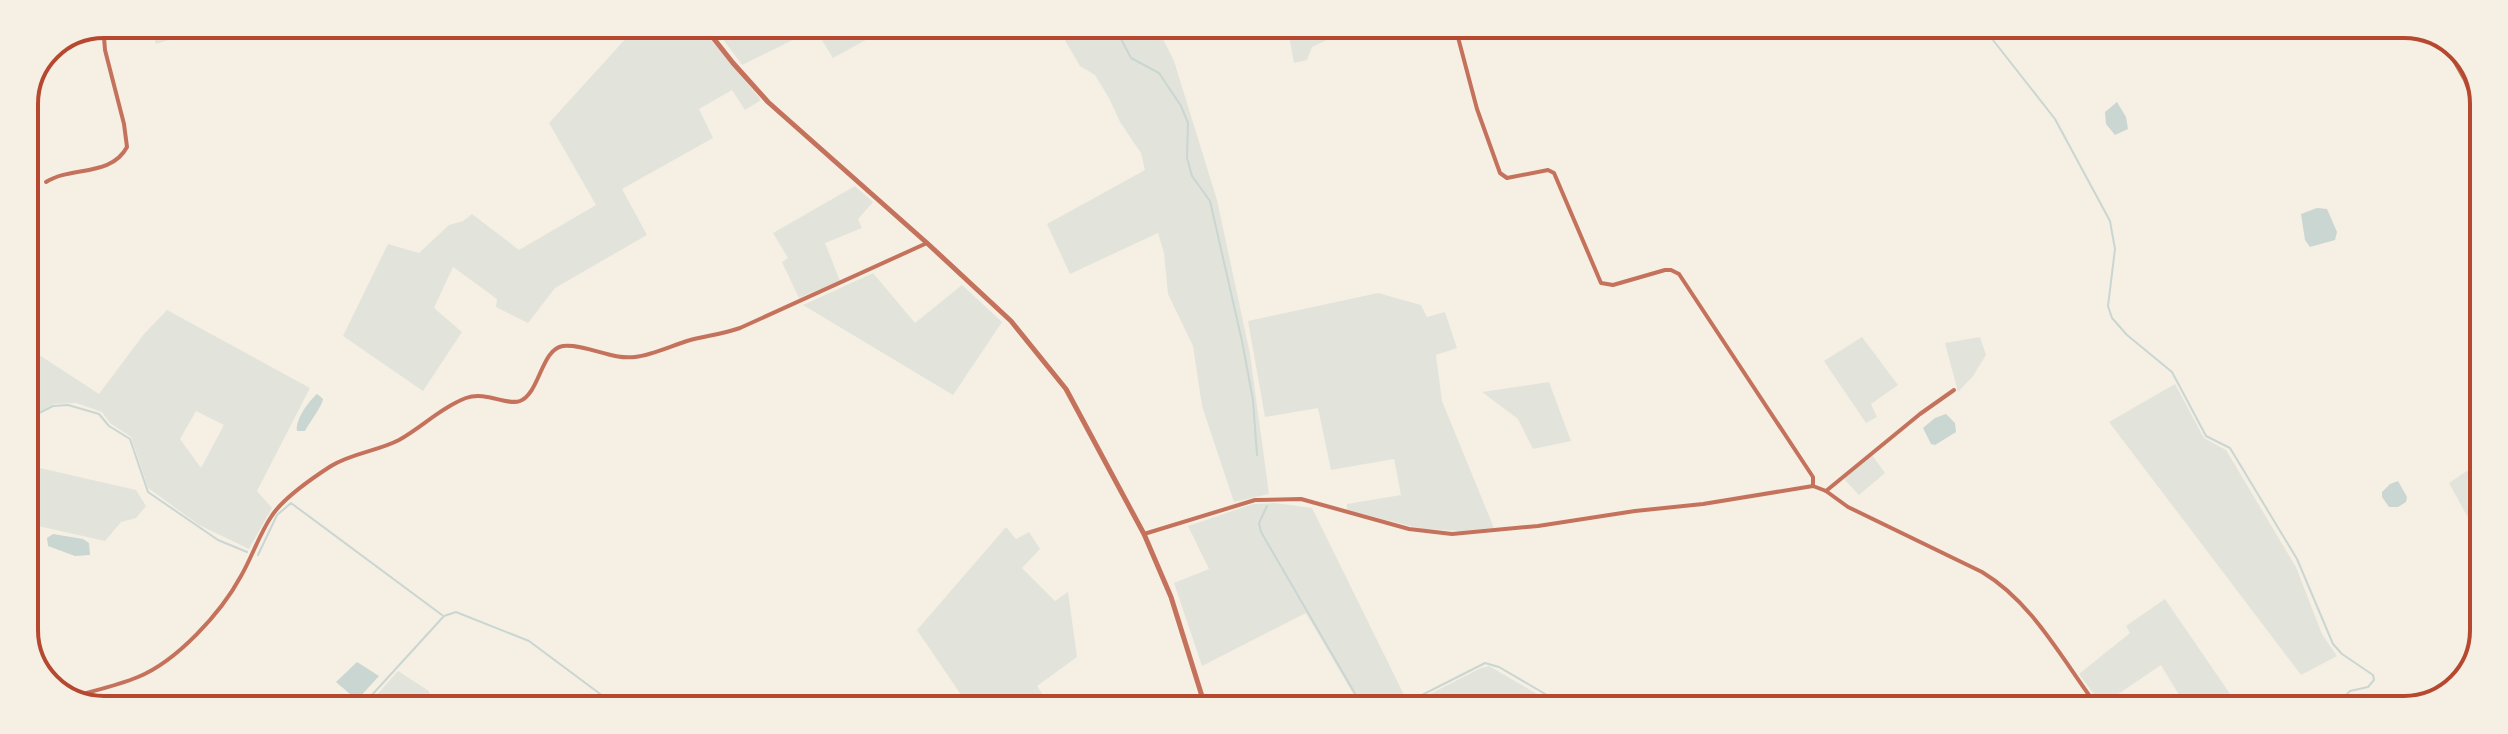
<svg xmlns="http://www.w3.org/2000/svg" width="2508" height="734" font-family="'Source Sans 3',sans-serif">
<rect width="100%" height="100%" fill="#f6efe4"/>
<g fill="#e2e4dc" fill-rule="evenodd">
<path d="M150 24H219L156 44Z"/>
<path d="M638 25H699L761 100 745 110 732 90 699 109 713 138 622 189 647 235 555 288 528 323 496 307 497 299 453 267 434 308 462 332 423 391 343 336 388 244 419 253 449 225 463 221 472 214 519 250 596 205 549 123Z"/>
<path d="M713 25H712H893L833 58 815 29 742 65Z"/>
<path d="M1056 25H1114L1122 33 1133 25H1156L1174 61 1217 200 1250 354 1269 494 1234 502 1202 406 1193 346 1168 294 1164 253 1158 233 1070 274 1047 224 1145 170 1141 153 1120 122 1109 98 1095 75 1080 66Z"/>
<path d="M1287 25H1359L1312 47 1307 60 1294 63Z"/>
<path d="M855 186 873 202 858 219 862 228 825 243 840 281 799 298 782 262 788 258 773 233Z"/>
<path d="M873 273 915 323 962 285 1002 322 953 395 803 305Z"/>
<path d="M1378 293 1421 305 1427 317 1445 312 1457 348 1436 355 1442 401 1494 528 1460 531 1422 529 1347 510V504L1401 495 1394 459 1331 470 1318 408 1265 417 1248 321Z"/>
<path d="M167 310 310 388 257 491 272 508 249 549 199 525 148 488 131 437 110 423 102 412 76 403 54 404 33 415 24 410V345L99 394 144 334ZM196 411 224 425 201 468 180 439Z"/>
<path d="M1862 337 1898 385 1871 404 1877 417 1866 423 1824 361Z"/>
<path d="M1980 337 1986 355 1973 376 1958 392 1945 343Z"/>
<path d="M1549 382 1571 441 1533 449 1518 419 1482 392Z"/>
<path d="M2175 384 2204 438 2226 450 2287 552 2296 567 2322 634 2337 656 2301 675 2109 422Z"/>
<path d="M1872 455 1885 473 1859 495 1844 479Z"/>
<path d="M2482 461V543L2449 483Z"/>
<path d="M27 465 136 490 146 506 136 518 121 522 105 541 38 526 39 630 36 632 25 566 24 474Z"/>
<path d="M1275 503 1312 508 1409 705 1406 709H1362L1306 613 1202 666 1174 583 1209 569 1188 526 1253 504Z"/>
<path d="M1006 527 1016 539 1029 532 1040 549 1022 568 1055 601 1068 592 1077 657 1037 686 1052 708H970L917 630Z"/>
<path d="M2165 599 2241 710H2188L2161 665 2102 705 2079 674 2130 633 2126 626Z"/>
<path d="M1489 666 1563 709H1412L1422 698 1481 668Z"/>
<path d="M398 671 429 691 432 708H365Z"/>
</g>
<g fill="#c9d6d2">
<path d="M2117 102 2126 117 2128 129 2115 135 2106 124 2105 112Z"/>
<path d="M2317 208 2327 209 2337 232 2335 240 2310 247 2305 240 2301 214Z"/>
<path d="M317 394 323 399C322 406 310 422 305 431H297C295 420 308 402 317 394Z"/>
<path d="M1946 414 1955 423 1956 432 1935 445 1931 444 1923 428 1935 418Z"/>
<path d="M2398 481 2407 497 2406 502 2398 507H2389L2382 497V492L2390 484Z"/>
<path d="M53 534 83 539 89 543 90 555 75 556 48 546 47 538Z"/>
<path d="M357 662 379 676 357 700 336 682Z"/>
</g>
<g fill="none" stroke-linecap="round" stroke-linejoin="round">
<g stroke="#c9d6d2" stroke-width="2">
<path d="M1110 25 1120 37 1131 58 1159 73 1181 106 1188 123 1187 158 1192 176 1210 201 1242 341 1253 400 1257 455"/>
<path d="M1982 26 2055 119 2110 221 2115 249 2108 306 2112 318 2127 335 2172 372 2206 436 2230 448 2297 559 2333 644 2342 654 2373 675 2374 680 2368 687 2350 691 2345 696 2348 710"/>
<path d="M24 406 37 414 53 406 68 405 99 414 109 426 130 439 148 492 218 540 247 552"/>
<path d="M1267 506 1259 523 1261 532 1364 709"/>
<path d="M258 555 277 515 291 503 442 615"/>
<path d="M360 708 444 616 456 612 529 641 619 708"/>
<path d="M1409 709 1420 696 1485 663 1499 667 1571 709"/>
</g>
<g stroke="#c5725c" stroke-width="4">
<path d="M1455 26 1477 109 1500 173 1507 178 1548 170 1554 173 1601 283 1613 285 1665 270H1671L1679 274 1813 477V486"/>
<path d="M2440 36 2465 80 2484 130"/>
<path d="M46 182C71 166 111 177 127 147L124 124 105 50 103 24"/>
<path d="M1826 491 1920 414 1954 390"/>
<path d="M1144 534 1255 500 1301 499 1409 529 1452 534 1538 526 1635 511 1703 504 1813 486 1826 491 1848 507 1982 572C2034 603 2064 663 2100 710"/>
<path d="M69 698C92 691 116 686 138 677 177 661 221 613 241 576 252 557 259 535 271 517 282 499 314 477 331 466 352 453 378 451 399 440 422 427 442 407 466 398 486 391 507 406 520 401 540 393 541 349 563 346 587 344 611 360 635 357 652 355 671 346 687 341 705 336 723 334 740 328L927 243"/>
</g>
<path stroke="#c5725c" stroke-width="5" d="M703 25 733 63 768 102 927 243 1011 321 1066 389 1144 534 1171 597 1206 709"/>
</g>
<path d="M0 0H2508V734H0ZM104 38H2404A66 66 0 0 1 2470 104V630A66 66 0 0 1 2404 696H104A66 66 0 0 1 38 630V104A66 66 0 0 1 104 38Z" fill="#f6efe4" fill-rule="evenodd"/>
<path fill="none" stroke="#b5482f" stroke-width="4" d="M104 38H2404A66 66 0 0 1 2470 104V630A66 66 0 0 1 2404 696H104A66 66 0 0 1 38 630V104A66 66 0 0 1 104 38Z"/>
</svg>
